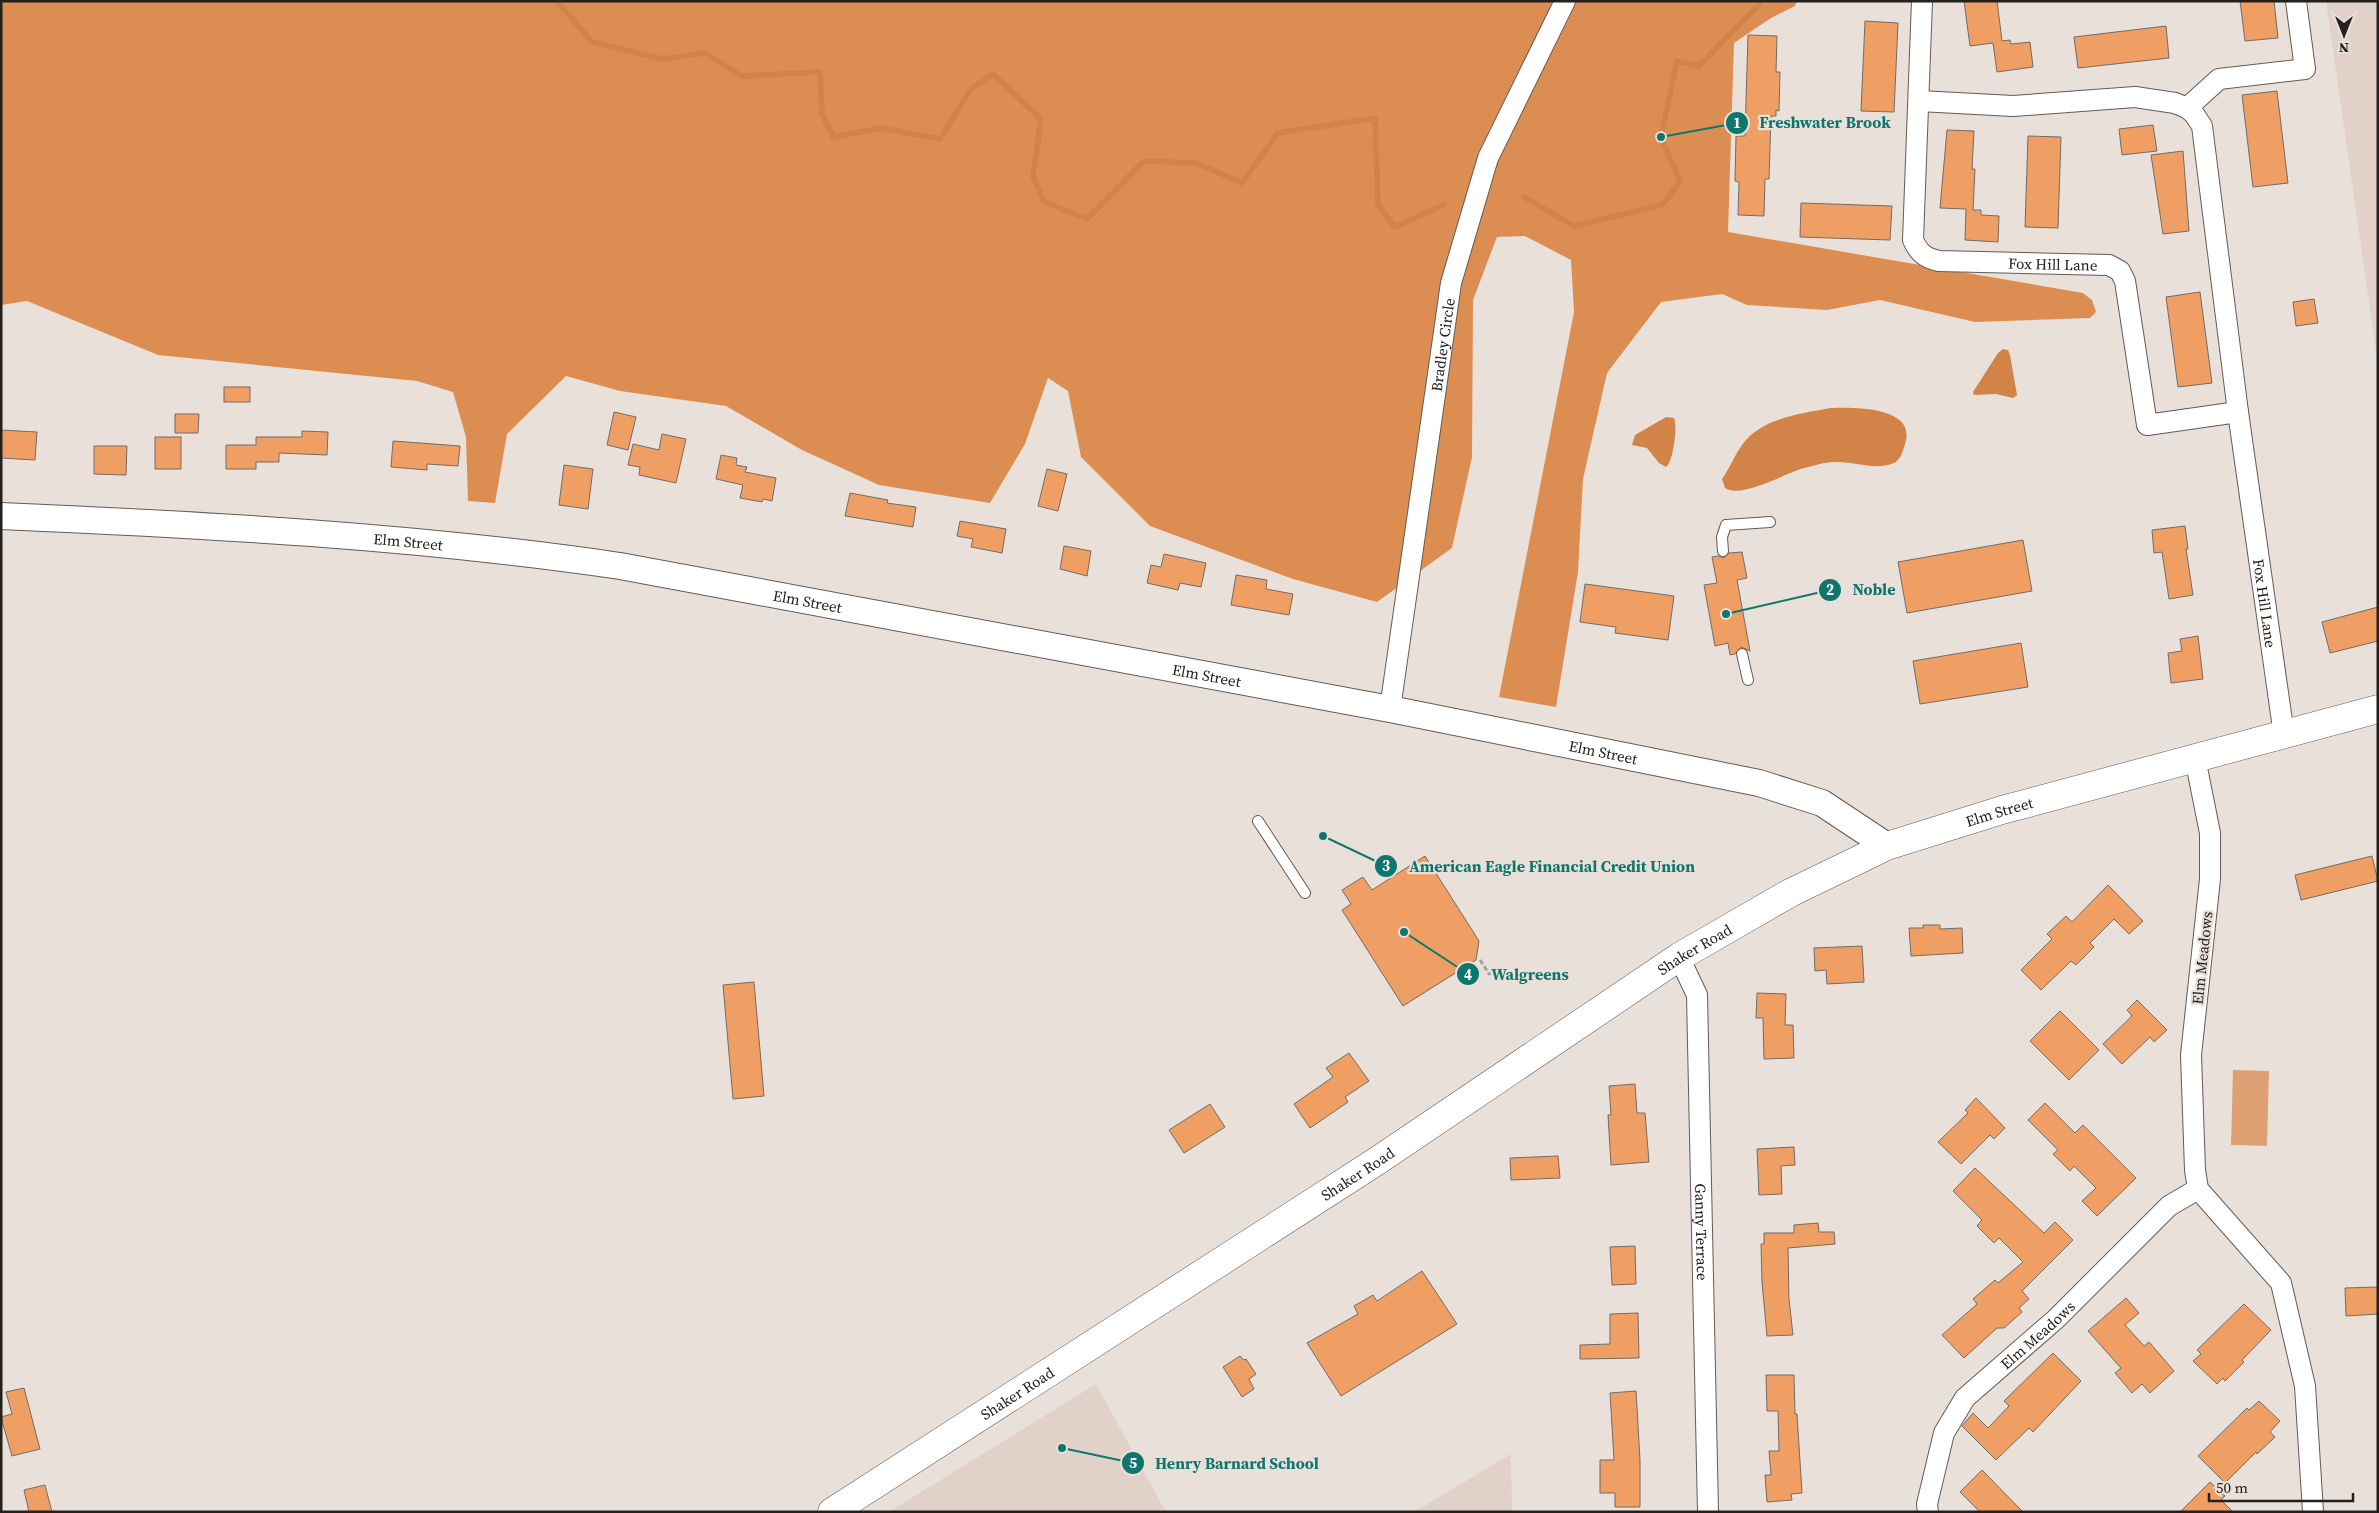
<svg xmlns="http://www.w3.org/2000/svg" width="2379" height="1513" font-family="'Source Serif 4',serif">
<rect width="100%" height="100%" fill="#eae0da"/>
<g fill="#e1d1c8">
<path d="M2326 1H2378V366Z"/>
<path d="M1096 1384 1166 1512H889Z"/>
<path d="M1511 1454 1512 1512H1414Z"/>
</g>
<path fill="#dea073" d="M2233 1070 2269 1071 2267 1146 2231 1145Z"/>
<path fill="#dc8e52" d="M1 1H1797L1795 6 1771 18 1734 43 1728 232 2083 293 2092 300 2096 312 2090 318 1975 322 1880 300 1827 310 1747 305 1722 294 1661 302 1607 373 1583 479 1578 572 1556 707 1499 697 1574 312 1571 260 1525 236 1497 237 1473 300 1472 457 1452 548 1377 602 1293 579 1150 526 1081 457 1068 391 1048 378 1025 444 990 503 879 485 802 450 726 406 620 391 566 376 507 434 495 503 468 501 466 437 453 392 417 381 158 355 27 301 1 305Z"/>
<g fill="#d18348">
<path d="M2003 349 2008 350 2010 355 2017 395 2013 398 1996 394 1974 395 1973 392 1998 353Z"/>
<path d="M1830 408C1852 407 1918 406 1905 444 1903 450 1901 460 1894 463 1875 471 1854 461 1834 462 1824 462 1814 466 1804 468 1786 473 1741 499 1725 488L1722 479C1730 468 1734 456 1742 445 1761 418 1800 414 1830 408Z"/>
<path d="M1666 417 1674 418C1678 426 1673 463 1666 467L1659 463 1647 448 1632 445 1635 435Z"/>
</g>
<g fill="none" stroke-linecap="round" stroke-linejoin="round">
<g stroke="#d18348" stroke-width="5.5">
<path d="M557 1 592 42 663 59 705 53 742 76 820 72 822 114 833 137 881 128 940 139 970 90 993 74 1041 119 1033 176 1044 202 1087 219 1144 161 1196 163 1242 183 1278 133 1375 118 1378 205 1395 227 1443 205"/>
<path d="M1524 197 1574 226 1662 205 1680 182 1661 137 1677 61 1699 66 1759 5 1760 1"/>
</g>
</g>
<g fill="#ef9f64" stroke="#736b66">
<path d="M1964 1H1997L2002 41 2010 40 2011 44 2030 42 2033 67 1997 72 1993 43 1970 46Z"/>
<path d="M2240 1H2274L2278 38 2245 41Z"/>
<path d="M1865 21 1898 23 1894 112 1861 111Z"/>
<path d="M2166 26 2169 58 2078 68 2074 37Z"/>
<path d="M1748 35 1777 36 1776 72H1780L1779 111 1776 110V116H1771L1769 179H1765L1764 216 1738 215 1739 182 1735 181 1736 136H1745Z"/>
<path d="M2277 91 2288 183 2253 187 2242 95Z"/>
<path d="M2153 125 2157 151 2122 155 2119 129Z"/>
<path d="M1947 130 1974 131 1972 169H1975L1973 210H1981V215L1999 216 1998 242 1965 240 1966 209 1940 208Z"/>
<path d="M2028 136 2061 137 2058 228 2025 227Z"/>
<path d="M2183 151 2189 231 2163 234 2151 155Z"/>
<path d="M1801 203 1892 206 1890 240 1800 237Z"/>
<path d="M2200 292 2212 383 2178 387 2166 297Z"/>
<path d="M2314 299 2318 323 2296 326 2293 302Z"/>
<rect x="224" y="387" width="26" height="15"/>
<path d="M614 412 636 417 628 450 607 445Z"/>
<path d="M175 414H199L198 433H175Z"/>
<path d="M1 430 37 432 35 460 1 458Z"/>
<path d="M302 431 328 432 327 455 279 453V462H256V469H226V445H256V437H302Z"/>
<path d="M662 434 686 439 676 483 639 475 640 467 628 465 633 444 659 450Z"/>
<rect x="155" y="437" width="26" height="32"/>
<path d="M393 441 460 446 458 466 427 464V470L391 467Z"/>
<path d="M94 446H127L126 475 94 474Z"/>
<path d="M721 455 737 458 736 465 747 467 745 472 776 478 772 501 763 499 762 502 740 498 743 485 716 479Z"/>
<path d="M564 465 593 469 588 509 559 505Z"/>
<path d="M1047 469 1067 474 1058 511 1038 506Z"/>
<path d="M850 493 888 500 887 503 916 507 913 527 845 516Z"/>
<path d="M960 521 1006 529 1002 553 971 547 973 539 957 536Z"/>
<path d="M2185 526 2188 549H2186L2193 595 2169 599 2162 552 2154 553 2152 530Z"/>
<path d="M2023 540 2032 591 1907 613 1898 562Z"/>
<path d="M1064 546 1091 551 1087 576 1060 569Z"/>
<path d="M1742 552 1747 578 1737 580 1750 651 1741 647 1735 654 1730 655 1728 643 1715 646 1704 585 1717 583 1712 557 1718 556 1724 558 1729 553Z"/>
<path d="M1164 554 1206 563 1201 587 1180 583 1178 590 1147 583 1151 565 1161 567Z"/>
<path d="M1236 575 1267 580 1266 589 1293 594 1289 615 1231 605Z"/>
<path d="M1585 584 1674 596 1668 640 1615 633 1616 627 1580 622Z"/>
<path d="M2378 607V641L2330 653 2322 622Z"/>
<path d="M2198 636 2203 679 2171 683 2168 653 2182 651 2180 639Z"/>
<path d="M2021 643 2028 687 1920 704 1913 661Z"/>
<path d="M1425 856 1479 941 1476 960 1403 1006 1342 910 1351 904 1342 890 1363 877 1372 890Z"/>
<path d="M2372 856 2378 881 2301 900 2295 875Z"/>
<path d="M2108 885 2143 921 2129 934 2114 919 2090 943 2094 947 2076 965 2071 961 2041 990 2021 970 2052 939 2047 934 2066 916 2072 922Z"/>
<path d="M1923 925H1940V929L1962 928 1963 953 1911 956 1909 928H1923Z"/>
<path d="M1862 946 1864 982 1827 984 1826 970 1815 971 1814 948Z"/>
<path d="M754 982 764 1096 733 1099 723 985Z"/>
<path d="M1757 993 1786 994 1785 1025H1793L1794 1058 1764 1059 1763 1018H1756Z"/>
<path d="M2137 1000 2167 1030 2154 1042 2150 1037 2122 1064 2103 1044 2132 1016 2127 1010Z"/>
<path d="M2060 1011 2099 1050 2069 1080 2030 1041Z"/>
<path d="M1349 1053 1369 1081 1345 1097 1348 1102 1310 1128 1294 1104 1333 1077 1326 1068Z"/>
<path d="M1635 1084 1637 1113H1645L1649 1162 1611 1165 1608 1115H1611L1609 1086Z"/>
<path d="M1976 1098 2005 1128 1994 1139 1990 1135 1961 1164 1938 1142 1968 1113 1965 1110Z"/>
<path d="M2045 1103 2075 1133 2083 1125 2136 1178 2097 1216 2082 1201 2096 1188 2074 1166 2070 1171 2053 1154 2058 1150 2028 1120Z"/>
<path d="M1210 1104 1225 1127 1184 1153 1169 1130Z"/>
<path d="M1794 1147 1795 1165 1781 1166 1782 1194 1759 1195 1757 1149Z"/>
<path d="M1558 1156 1560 1178 1511 1180 1510 1158Z"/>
<path d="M1975 1168 2044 1233 2055 1222 2073 1240 2022 1291 2029 1299 2019 1308 2022 1312 2004 1328H1997L1964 1358 1942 1335 1977 1304 1973 1299 1995 1280 1998 1283 2023 1262 1999 1238 1994 1243 1977 1226 1982 1220 1953 1191Z"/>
<path d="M1818 1223 1819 1232H1834L1835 1244 1788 1248 1789 1299 1793 1335 1767 1336 1762 1282 1761 1244H1764V1233H1794V1225Z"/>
<path d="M1635 1246 1636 1284 1612 1285 1610 1247Z"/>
<path d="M1422 1271 1457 1324 1341 1396 1307 1343 1358 1314 1354 1306 1373 1295 1377 1301Z"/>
<path d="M2378 1287V1314L2346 1316 2345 1288Z"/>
<path d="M2126 1298 2139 1313 2125 1325 2144 1346 2149 1342 2174 1371 2150 1393 2142 1384 2132 1393 2115 1373 2121 1368 2088 1331Z"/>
<path d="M2244 1304 2271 1330 2242 1360 2244 1362 2225 1381 2223 1378 2217 1384 2193 1361 2201 1354 2197 1350Z"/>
<path d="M1638 1313 1639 1358 1580 1359V1345L1610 1344V1314Z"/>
<path d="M2053 1353 2081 1381 2033 1432 2029 1428 1996 1460 1962 1426 1973 1413 1988 1428 2009 1406 2004 1401Z"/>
<path d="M1240 1356 1244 1360 1246 1359 1256 1374 1249 1379 1254 1389 1242 1397 1223 1367Z"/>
<path d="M1766 1375H1794L1795 1414H1797L1802 1493 1791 1494 1792 1500 1767 1502 1765 1475H1771L1769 1451H1779L1778 1411H1767Z"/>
<path d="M24 1388 40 1449 12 1456 1 1417 12 1414 6 1392Z"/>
<path d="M1636 1391 1640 1460V1507H1615V1493H1600V1460H1614L1610 1393Z"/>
<path d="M2259 1401 2280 1421 2270 1432 2275 1437 2257 1454 2256 1452 2225 1483 2198 1456 2247 1408 2249 1410Z"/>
<path d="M1982 1470 2023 1512H1980L1960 1492Z"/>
<path d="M2210 1482 2225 1496 2221 1500 2233 1512H2180Z"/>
<path d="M45 1485 52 1512H29L24 1490Z"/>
</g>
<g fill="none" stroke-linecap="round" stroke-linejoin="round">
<g stroke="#635b56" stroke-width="12">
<g id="service">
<path d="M1723 551 1722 537 1726 525 1770 522"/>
<path d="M1742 654 1748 680"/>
<path d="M1258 821 1305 893"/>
</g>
</g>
<g stroke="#635b56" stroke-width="22">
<g id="minor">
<path id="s1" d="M1922 1 1913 240C1919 253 1925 258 1939 261L2109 265 2120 271 2125 281 2147 425 2238 412"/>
<path id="s2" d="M1919 101 2013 106 2135 97 2175 103 2187 108 2194 114 2202 126 2238 412 2284 735"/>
<path d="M2187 108 2219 79 2305 69 2296 1"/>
<path id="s3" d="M1390 709 1451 283 1488 158 1565 1"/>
<path d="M2195 758 2210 833V879L2191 1055 2195 1170 2198 1189 2281 1283 2305 1386 2313 1512"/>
<path id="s4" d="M1679 957 1697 995 1708 1512"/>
<path id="s5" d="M1928 1512 1927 1504 1944 1433 1965 1398 2056 1319 2169 1206 2198 1189"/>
</g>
</g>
<g stroke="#635b56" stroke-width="28">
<g id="tertiary">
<path id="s6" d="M1 516C208 525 415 536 620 566L1390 709 1759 783 1822 803 1887 846"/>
</g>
</g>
<g stroke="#635b56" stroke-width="29">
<g id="secondary">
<path id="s7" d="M832 1512 1377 1161 1679 957 1790 893 1887 846 2002 810 2378 709"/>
</g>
</g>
<path stroke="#a7a09b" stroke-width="3" stroke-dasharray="5 2.5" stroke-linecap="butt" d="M1480 960 1490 975"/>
<use href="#service" stroke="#fff" stroke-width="10"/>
<use href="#minor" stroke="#fff" stroke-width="20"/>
<use href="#tertiary" stroke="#fff" stroke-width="26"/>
<use href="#secondary" stroke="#fff" stroke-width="28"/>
</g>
<g text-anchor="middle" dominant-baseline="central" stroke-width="4.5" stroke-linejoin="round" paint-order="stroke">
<g font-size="15" fill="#23201e" stroke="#eae0da">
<text stroke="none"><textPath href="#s1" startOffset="388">Fox Hill Lane</textPath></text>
<text stroke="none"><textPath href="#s3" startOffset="368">Bradley Circle</textPath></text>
<text stroke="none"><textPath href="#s6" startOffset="408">Elm Street</textPath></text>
<text stroke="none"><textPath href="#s6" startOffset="812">Elm Street</textPath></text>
<text stroke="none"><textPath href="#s2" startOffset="775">Fox Hill Lane</textPath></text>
<text stroke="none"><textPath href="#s6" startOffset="1218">Elm Street</textPath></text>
<text stroke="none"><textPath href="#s6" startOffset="1622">Elm Street</textPath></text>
<text stroke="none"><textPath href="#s7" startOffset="1366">Elm Street</textPath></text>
<text stroke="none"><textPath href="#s7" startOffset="1030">Shaker Road</textPath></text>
<text transform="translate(2202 958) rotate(-84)">Elm Meadows</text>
<text stroke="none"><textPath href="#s7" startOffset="625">Shaker Road</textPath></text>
<text stroke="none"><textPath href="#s4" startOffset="279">Ganny Terrace</textPath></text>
<text stroke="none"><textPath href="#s5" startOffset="218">Elm Meadows</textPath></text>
<text stroke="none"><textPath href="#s7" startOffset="220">Shaker Road</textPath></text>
</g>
</g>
<path fill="none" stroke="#0f766e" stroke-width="2" d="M1661 137L1737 123M1726 614L1830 590M1323 836L1386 866M1404 932L1468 974M1062 1448L1133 1463"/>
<g fill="#0f766e" stroke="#eae0da" stroke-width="2">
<circle cx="1661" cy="137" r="5"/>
<circle cx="1726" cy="614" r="5"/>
<circle cx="1323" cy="836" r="5"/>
<circle cx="1404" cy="932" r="5"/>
<circle cx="1062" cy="1448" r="5"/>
<circle cx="1737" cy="123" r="12"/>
<circle cx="1830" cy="590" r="12"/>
<circle cx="1386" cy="866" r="12"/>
<circle cx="1468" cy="974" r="12"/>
<circle cx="1133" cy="1463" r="12"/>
</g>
<g font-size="15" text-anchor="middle" font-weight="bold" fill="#fff">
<text x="1737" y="128">1</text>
<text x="1830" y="595">2</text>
<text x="1386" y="871">3</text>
<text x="1468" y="980">4</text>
<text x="1133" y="1468">5</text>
</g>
<g font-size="16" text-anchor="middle" font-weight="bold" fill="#0f766e" stroke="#eae0da" stroke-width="4.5" stroke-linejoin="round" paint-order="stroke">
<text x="1825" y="128">Freshwater Brook</text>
<text x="1874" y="595">Noble</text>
<text x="1552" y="872">American Eagle Financial Credit Union</text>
<text x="1530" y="980">Walgreens</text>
<text x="1237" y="1469">Henry Barnard School</text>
</g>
<rect width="2379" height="1513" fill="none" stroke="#23201e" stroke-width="5"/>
<g transform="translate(2344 35) rotate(180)" stroke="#eae0da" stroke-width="4" paint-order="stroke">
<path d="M0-4L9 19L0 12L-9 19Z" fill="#23201e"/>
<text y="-8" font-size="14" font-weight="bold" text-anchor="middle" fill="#23201e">N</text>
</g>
<path d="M2209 1493v8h144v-8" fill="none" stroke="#23201e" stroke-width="2.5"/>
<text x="2216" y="1493" font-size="15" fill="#23201e" stroke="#eae0da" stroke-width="4" paint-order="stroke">50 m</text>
</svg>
